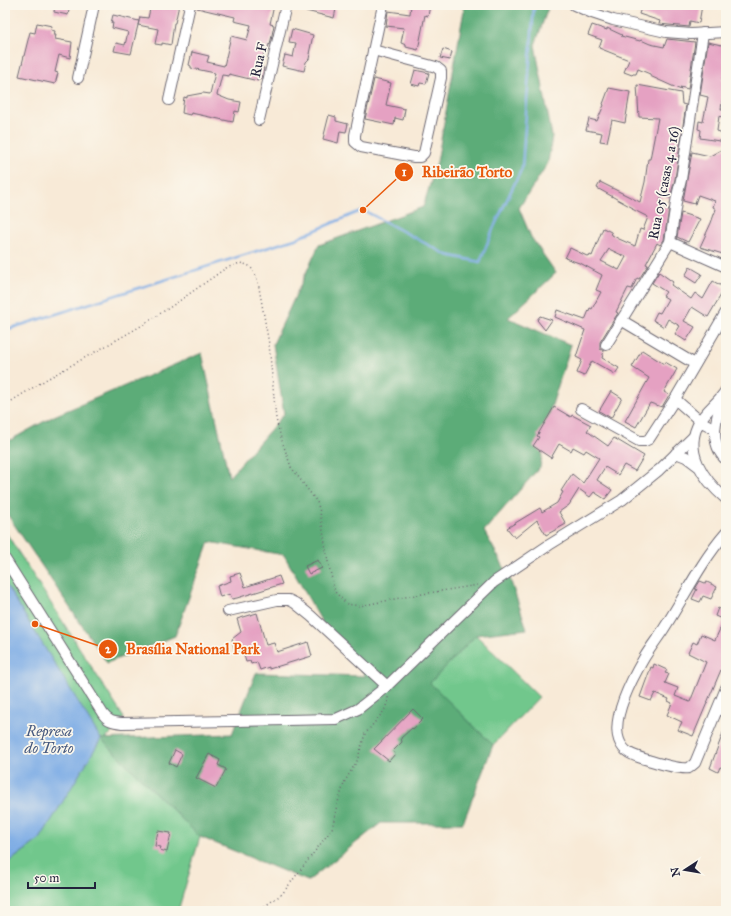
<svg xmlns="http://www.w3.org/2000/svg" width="731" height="916" font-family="'IM FELL Great Primer',serif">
<rect width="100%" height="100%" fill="#fbf7ec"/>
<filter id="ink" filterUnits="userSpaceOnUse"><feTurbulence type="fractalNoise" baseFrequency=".025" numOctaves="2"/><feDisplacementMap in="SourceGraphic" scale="8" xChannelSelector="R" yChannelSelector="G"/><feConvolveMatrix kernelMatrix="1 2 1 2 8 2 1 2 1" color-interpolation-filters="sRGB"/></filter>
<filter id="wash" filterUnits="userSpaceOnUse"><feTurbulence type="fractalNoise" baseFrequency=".012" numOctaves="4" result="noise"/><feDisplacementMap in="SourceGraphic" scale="16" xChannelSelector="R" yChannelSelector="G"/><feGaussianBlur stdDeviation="0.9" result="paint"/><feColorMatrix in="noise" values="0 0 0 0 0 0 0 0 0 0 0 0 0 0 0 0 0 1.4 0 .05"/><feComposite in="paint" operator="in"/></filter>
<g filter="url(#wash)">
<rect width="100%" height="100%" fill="#f8ead7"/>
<g fill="#71c78c" stroke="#4a7464">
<path d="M5 531 124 718 104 741 200 837 178 911H5V865L40 839 5 853Z"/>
<path d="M476 635 539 697 493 745 429 683Z"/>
</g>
<path fill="#5cac78" stroke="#3f675a" d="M461 5H549L535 45 552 136 548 163 519 208 531 237 556 273 508 318 571 345 550 411 540 467 484 531 509 576 527 629 476 635 430 683 493 745 463 823H381L308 881 200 837 101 739 232 734 256 673 366 676 323 624 284 555 209 542 175 636 107 663 5 511V443L54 416 202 353 229 477 284 414 273 344 319 245 423 207 437 162 464 10Z"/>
<path fill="#7babe5" stroke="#4e6690" d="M5 583 101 739 40 839 5 865Z"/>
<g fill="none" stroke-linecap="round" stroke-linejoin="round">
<path stroke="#7babe5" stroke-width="2.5" d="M5 330 295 239 363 210 447 255 480 262 493 229 522 168 534 5"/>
</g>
<g id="blocks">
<g fill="#e5a1c2" fill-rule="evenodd">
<path d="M55 5H70L68 15 54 12Z"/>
<path d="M151 5H179L175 23H174L171 45 162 43V45L155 44 158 29 138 25 140 17 148 18Z"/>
<path d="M198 5H274L270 24 274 25 270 45 269 44 267 53H264L261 68H264L262 79 258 78V81L229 74V76L222 75 217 95 229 100 241 102 239 112 235 111 233 122 191 113 190 115 182 113 184 97 187 98V96L203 93 210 94 215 73 191 68V66L189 65 192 52 209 56 207 62 224 66 231 36 247 40 251 25 234 21 235 17 197 8Z"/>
<path d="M294 5H320L336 9 334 18 294 8Z"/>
<path d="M411 5H430L428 16 425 15 418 50 406 47V45L401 43 404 28 386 26 388 11 410 14Z"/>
<path d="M642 5H702L699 23 690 21 689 27 659 24 660 21 639 14Z"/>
<path d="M113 15 139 21 131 54 114 51 116 43 125 45 128 32 112 28 113 23H111Z"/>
<path d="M37 23 52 26 51 30 55 31 54 35H56L55 39 72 42 70 58 59 55 55 72 58 73 55 84 19 76 30 32 35 33Z"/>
<path d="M592 25 607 30V28L622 35 621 36 640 41 641 40 650 44 664 47 667 39 695 42 688 89 680 87 681 90 650 76V74L638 69 636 74H633L632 75 624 72 629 60 599 48 602 40 588 35Z"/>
<path d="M292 29 313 35 309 54H310L309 59 306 62 304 71 282 66 285 55 293 57 296 43 289 42Z"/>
<path d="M708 42 726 46V79L722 78 726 95H723L721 109 726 110V118L719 116 717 131 726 134V142L700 138 701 130 698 129 699 121 703 122 708 97 700 95Z"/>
<path d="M443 49 452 52 450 60 440 58Z"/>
<path d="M415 70 429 73 426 84 420 83 419 86 411 84Z"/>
<path d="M374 79 391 83 386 105 405 109 403 120 395 118 394 125 365 119Z"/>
<path d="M637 85 681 93 682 104 686 105 675 179 670 198 662 196 659 205 669 209 664 240 660 245 657 243 646 264 648 265 639 279 637 278 632 289 628 288 616 312 618 313 600 342V349L604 351 602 358 619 368 615 374 592 361 584 376 577 373 582 360 576 357 585 330 555 317 557 310 585 320 590 308 592 309 601 292 596 290 602 275 582 264 565 258 570 248 589 257 590 255 592 256 603 228 611 232 612 235 619 239 635 246 640 229 643 230 648 217 632 209 633 208 597 188 600 182 640 202 645 182 648 159H650L658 118 639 117ZM609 249 626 257 619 270 601 261Z"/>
<path d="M609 88 630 92 625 123 612 120 607 142 600 141 602 133 586 130 589 119 597 121 604 105 603 104Z"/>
<path d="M329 115 336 117V121L348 124 346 132 340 131 338 143 323 139Z"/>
<path d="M726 147V255L700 247 711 223 716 209 713 207 715 201 698 195 695 204 683 201 692 152 710 156Z"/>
<path d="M681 213 700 219 688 242 677 237Z"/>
<path d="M690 267 702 274 696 283 685 276Z"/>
<path d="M659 272 673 282 671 285 691 299 695 293 703 299 713 281 725 288 708 317 692 307 684 321 695 327 686 341 675 334 680 326 668 319 664 327 653 320 657 312 660 313 668 299 663 296 666 292 652 283Z"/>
<path d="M540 316 552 320 545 330 537 320Z"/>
<path d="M642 350 664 364 665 362 677 369 664 392 669 395 662 407 650 403 636 427 625 421 649 378 632 367Z"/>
<path d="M611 391 622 398 611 418 599 411Z"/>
<path d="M554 407 571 417 572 415 591 425 587 431 608 446 614 438 644 456 635 471 624 465 618 475 605 467 597 480 612 490 605 499 594 492 590 497 579 489 569 505 559 512 566 524 546 535 537 520 515 538 507 528 540 508 542 512 557 503 563 492 561 491 572 474 583 483 599 458 586 450 584 453 573 447 571 451 559 444 551 458 533 446 539 437 537 436Z"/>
<path d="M318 560 322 568 309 574 305 566Z"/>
<path d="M240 573 245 587 279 576 282 584 237 598 232 599 230 594 220 597 217 586 231 581 230 576Z"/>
<path d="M700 581 705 583 707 582 717 587 711 599 703 596 700 602 692 599 697 589H695Z"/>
<path d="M718 608 726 612V658L693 736 678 730 682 722 667 715 672 703 668 701 669 699 655 693 651 701 640 697 651 667 653 668 654 664 667 670 665 673 669 674 665 683 678 688 675 696 690 702 706 662 688 653 693 642 697 644 701 634 715 640 724 620 715 616Z"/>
<path d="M257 613 266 645 274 643 277 652 308 642 312 656 269 669V667L260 670 257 662 251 664 250 661 246 662 243 652H235L232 639 241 632 237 619Z"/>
<path d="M413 709 423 719 413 729 412 728 401 738 402 742 393 751 395 754 389 761 374 749Z"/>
<path d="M726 725V764L724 768 720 767 718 772 710 768Z"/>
<path d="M175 750 182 754 176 767 169 763Z"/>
<path d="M209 754 220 760 218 765 226 769 216 788 196 778Z"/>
<path d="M158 831 171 833 167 852 160 850 161 847 155 846Z"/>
</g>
</g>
</g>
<g filter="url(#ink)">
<use href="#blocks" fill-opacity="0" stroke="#6d6872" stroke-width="1"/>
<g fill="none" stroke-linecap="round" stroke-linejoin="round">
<g stroke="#6d6872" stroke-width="12">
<g id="minor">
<path d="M574 5 592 13 613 20 666 32 691 34 726 32"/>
<path d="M373 50 436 67 441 71V78L424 153 420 157H414L361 147 355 142V135L383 5"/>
<path d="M78 78 94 5"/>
<path d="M169 100 190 5"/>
<path d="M259 120 286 5"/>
<path d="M670 242 726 267"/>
<path d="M621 320 695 364"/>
<path d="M606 345 670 242 677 196 681 180 703 33"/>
<path d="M726 390C719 402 707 409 700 421 682 451 704 480 726 499"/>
<path d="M723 396C716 418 708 442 726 460"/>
<path d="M675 399 700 421 715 429"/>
<path d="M581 409 639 441H645L649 439 675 399 726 312"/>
<path d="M676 453 686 457 698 466"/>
<path d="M726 533C700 563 685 596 663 630 657 639 650 648 644 658 633 677 611 718 619 740 624 754 635 756 648 760 658 763 679 770 689 768L695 763 726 688"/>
<path d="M5 559 103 714C108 721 113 722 122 723L336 719 358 709 387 686 494 582 549 545 622 500 659 470 694 436"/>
<path d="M228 611 277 600H289L295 603 311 616 387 686"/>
</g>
</g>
<g stroke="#6d6872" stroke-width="1.5" stroke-dasharray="1 3" stroke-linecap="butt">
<path d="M5 405 47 379 136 329 172 306 226 268 240 263 248 265 254 271 258 282 269 344 276 419 281 438 291 467 317 502 320 512 328 562 335 592 347 604 360 606 410 596 478 585"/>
<path d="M258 911 282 894 332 829 337 805 345 781 357 761 365 734 384 711 388 701V697"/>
</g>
<use href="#minor" stroke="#fff" stroke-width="10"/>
</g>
</g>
<g text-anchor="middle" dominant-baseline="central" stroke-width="3.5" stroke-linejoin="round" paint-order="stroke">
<g font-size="14" fill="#22223b" stroke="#fbf7ec">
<text transform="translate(259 60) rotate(-77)">Rua F</text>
<text transform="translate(664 183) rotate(-79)">Rua 05 (casas 4 a 16)</text>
</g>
<g font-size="15" font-style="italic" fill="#46597f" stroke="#fbf7ec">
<text x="49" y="731">Represa<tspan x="49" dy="17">do Torto</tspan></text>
</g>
</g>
<path fill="none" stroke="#e8590c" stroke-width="1.5" d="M363 210L404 172M35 624L108 649"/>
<g fill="#e8590c" stroke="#fbf7ec" stroke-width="1.5">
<circle cx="363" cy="210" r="4"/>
<circle cx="35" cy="624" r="4"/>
<circle cx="404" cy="172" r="10"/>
<circle cx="108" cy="649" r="10"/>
</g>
<g font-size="12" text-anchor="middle" font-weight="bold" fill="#fff">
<text x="404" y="176">1</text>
<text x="108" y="653">2</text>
</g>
<g font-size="15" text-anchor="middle" font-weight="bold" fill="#e8590c" stroke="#fbf7ec" stroke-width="3.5" stroke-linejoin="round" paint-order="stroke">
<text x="467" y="177">Ribeirão Torto</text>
<text x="193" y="654">Brasília National Park</text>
</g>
<rect width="731" height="916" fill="none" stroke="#fbf7ec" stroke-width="20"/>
<g transform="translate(685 870) rotate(258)" stroke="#fbf7ec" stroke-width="3" paint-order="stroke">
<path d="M0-3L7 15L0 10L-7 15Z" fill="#22223b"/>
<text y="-6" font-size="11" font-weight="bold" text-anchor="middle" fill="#22223b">N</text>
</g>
<path d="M28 882v6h67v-6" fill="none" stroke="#22223b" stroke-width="2"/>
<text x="34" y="882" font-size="12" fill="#22223b" stroke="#fbf7ec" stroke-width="3" paint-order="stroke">50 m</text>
</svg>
